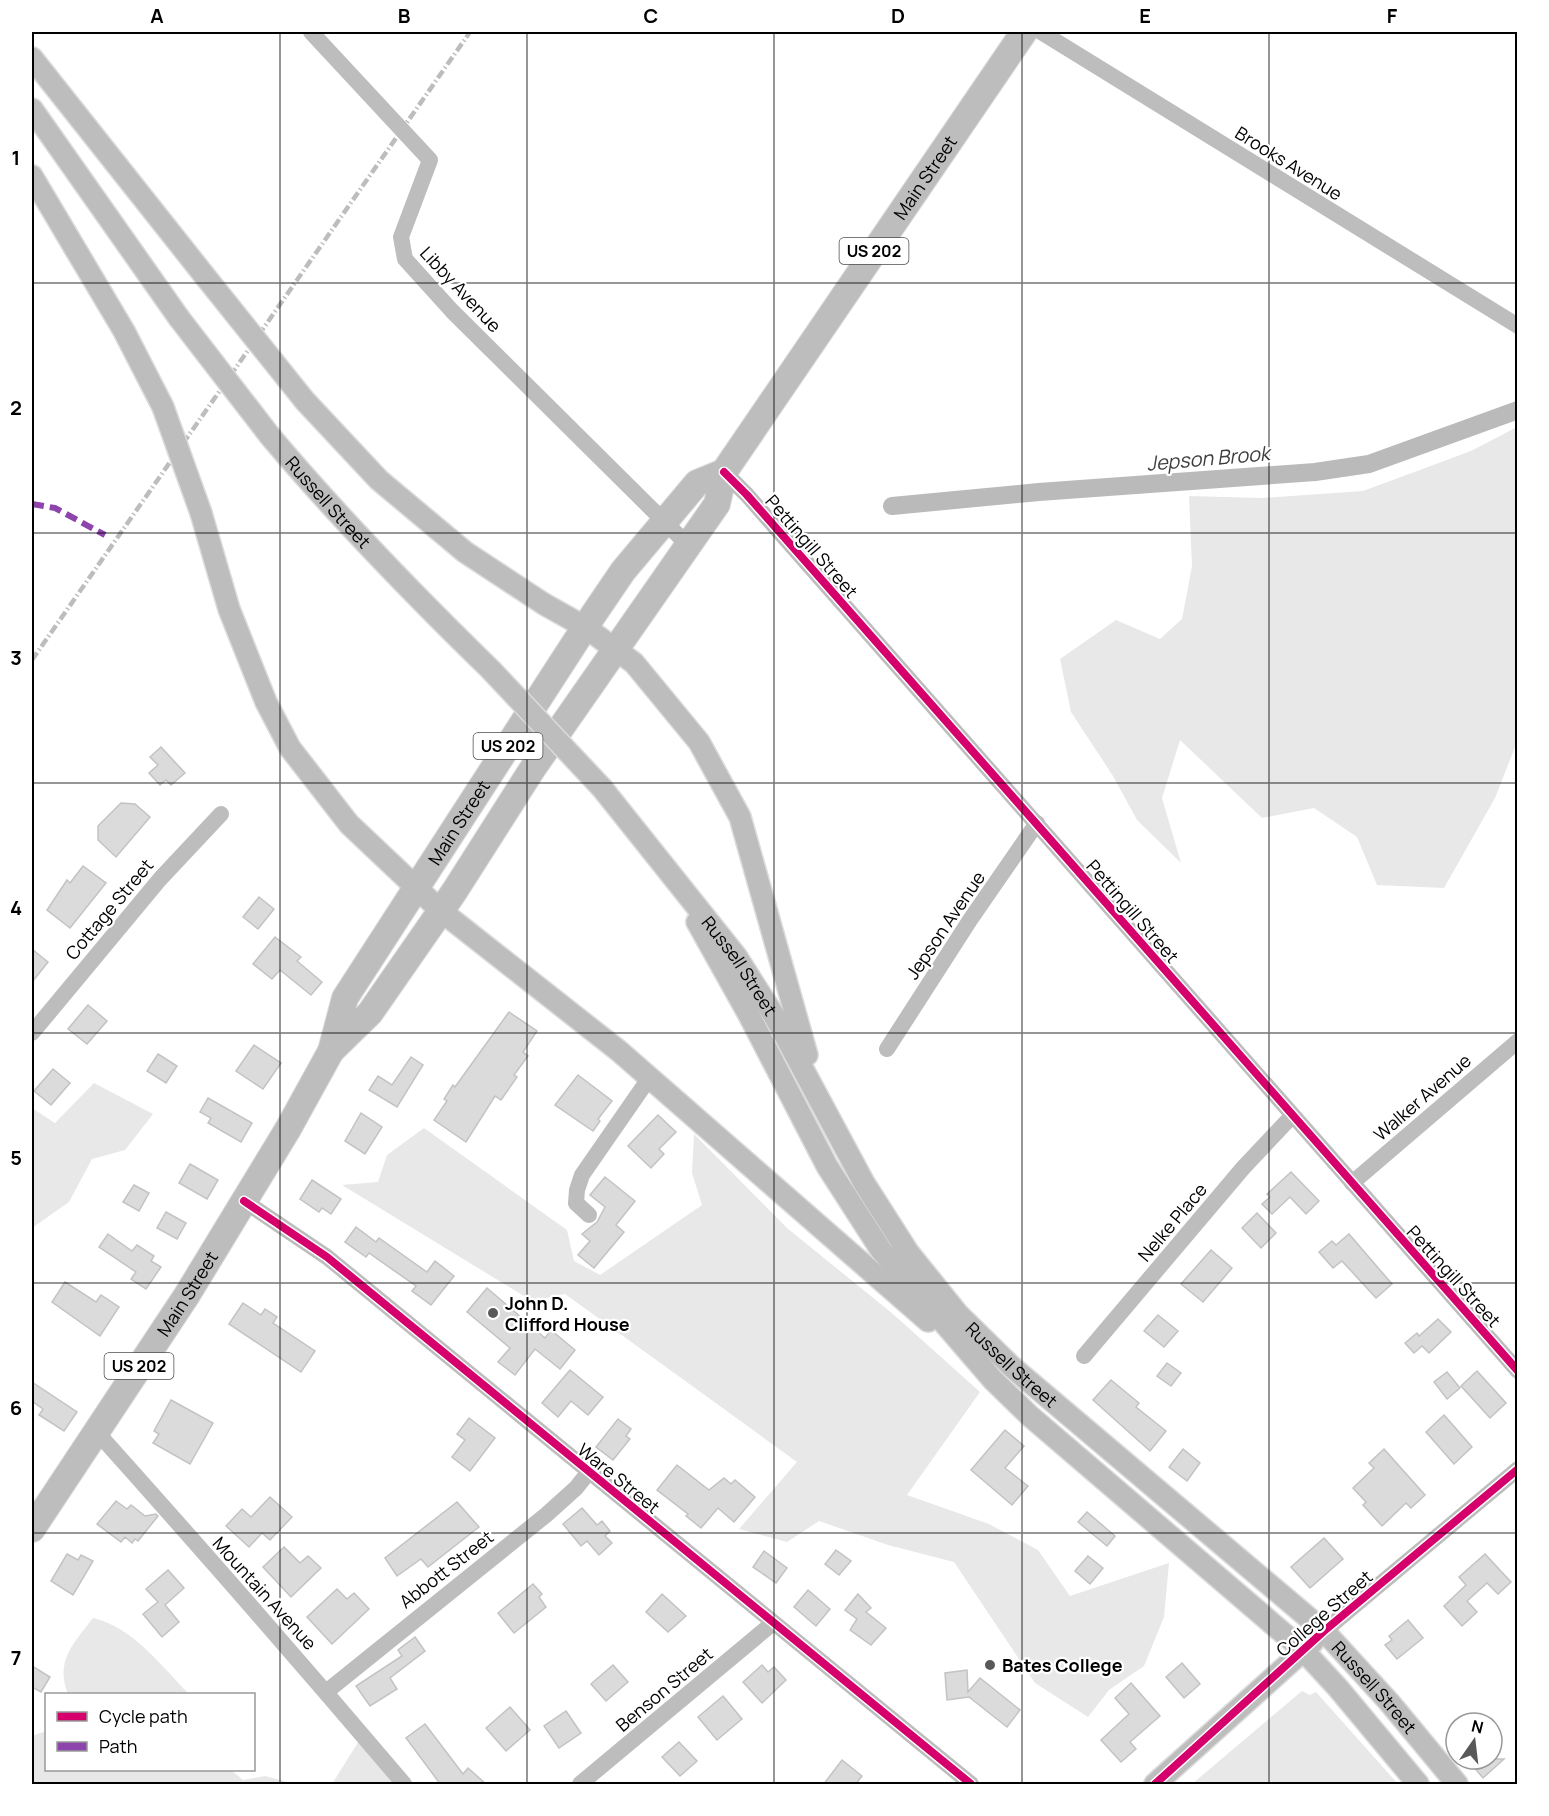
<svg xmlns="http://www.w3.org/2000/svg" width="1549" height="1816" font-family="Manrope,sans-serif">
<rect width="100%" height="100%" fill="#fff"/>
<g fill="#e8e8e8">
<path d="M1517 427V742L1495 798 1444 888 1377 885 1357 837 1314 808 1262 818 1180 740 1162 798 1181 863 1137 820 1113 776 1071 712 1060 659 1116 620 1160 639 1182 619 1192 566 1189 496 1261 498 1363 491 1471 451Z"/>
<path d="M94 1083 153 1114 125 1150 92 1159 69 1202 32 1228V1108L55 1123Z"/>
<path d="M424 1128 567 1230 574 1261 600 1275 702 1205 692 1173 694 1134 787 1228 893 1314 980 1392 907 1495 989 1524 1038 1550 1070 1596 1169 1563 1164 1617 1144 1666 1109 1690 1088 1717 1035 1683 954 1562 888 1545 819 1521 787 1542 739 1529 797 1462 565 1294 532 1301 342 1185 378 1182 387 1155Z"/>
<path d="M93 1618C133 1627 161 1666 189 1694H68C55 1661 73 1644 93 1618Z"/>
<path d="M1302 1691 1310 1695 1316 1692 1398 1784H1192Z"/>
<path d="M46 1731V1770H231L243 1780 265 1776 295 1784H32V1736Z"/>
<path d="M359 1741 396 1784H332Z"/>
</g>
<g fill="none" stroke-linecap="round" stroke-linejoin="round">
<path stroke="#bababa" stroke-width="18" d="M892 506 1039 492 1315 472 1369 464 1518 410"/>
</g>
<g fill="#dbdbdb" stroke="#c3c3c3" stroke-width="1.5">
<path d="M161 747 185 773 171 785 166 780 160 785 149 773 158 765 150 757Z"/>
<path d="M121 803 135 804 150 817 116 857 98 840V826Z"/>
<path d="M83 866 106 883 70 928 47 910 67 880 70 883Z"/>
<path d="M259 897 274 909 258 929 243 917Z"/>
<path d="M275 937 301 957 297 961 322 982 311 995 280 970 272 979 253 964Z"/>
<path d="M32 949 48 962 32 982Z"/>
<path d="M88 1005 107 1021 87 1044 68 1029Z"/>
<path d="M509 1012 537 1031 523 1052 528 1056 514 1075 517 1077 501 1100 495 1096 466 1142 434 1120 447 1101 444 1099 453 1085 455 1087Z"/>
<path d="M254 1045 281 1063 263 1089 236 1071Z"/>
<path d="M158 1054 177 1066 166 1083 147 1071Z"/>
<path d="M411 1057 423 1065 397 1107 369 1090 378 1076 392 1085Z"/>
<path d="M53 1069 70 1083 51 1105 34 1091Z"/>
<path d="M578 1075 612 1101 598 1119 600 1121 593 1131 555 1105Z"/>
<path d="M208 1098 252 1123 241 1142 208 1123 211 1118 200 1112Z"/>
<path d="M361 1113 382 1127 365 1154 345 1141Z"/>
<path d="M658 1115 676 1132 659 1149 664 1154 651 1168 628 1146Z"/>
<path d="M190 1164 218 1180 207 1199 179 1183Z"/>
<path d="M1291 1172 1319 1201 1306 1214 1290 1197 1272 1214 1262 1204 1270 1197 1267 1194Z"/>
<path d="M605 1177 635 1201 616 1225 624 1232 594 1268 578 1255 590 1241 582 1234 597 1222 605 1207 590 1195Z"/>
<path d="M312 1180 341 1199 331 1214 322 1208 319 1212 300 1199Z"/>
<path d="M134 1185 149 1193 139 1211 123 1202Z"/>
<path d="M166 1212 186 1223 177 1239 157 1228Z"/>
<path d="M1257 1213 1276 1233 1261 1248 1242 1228Z"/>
<path d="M356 1227 376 1242 379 1238 427 1272 435 1261 454 1276 431 1305 412 1291 416 1286 369 1253 366 1257 345 1242Z"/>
<path d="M108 1234 132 1251 137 1245 154 1256 151 1261 161 1267 146 1289 131 1279 136 1272 99 1247Z"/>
<path d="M1349 1234 1392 1284 1376 1298 1342 1261 1333 1268 1319 1252 1332 1241 1336 1245Z"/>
<path d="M1211 1250 1232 1268 1203 1302 1181 1284Z"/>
<path d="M65 1282 96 1302 101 1295 119 1307 100 1336 52 1302Z"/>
<path d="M487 1288 545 1338 551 1330 575 1350 560 1369 535 1349 515 1375 498 1362 510 1348 467 1312Z"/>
<path d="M243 1303 261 1315 265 1309 277 1317 273 1323 315 1351 301 1372 229 1324Z"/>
<path d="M1158 1315 1178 1331 1164 1347 1144 1331Z"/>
<path d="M1438 1319 1451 1332 1429 1353 1422 1346 1414 1353 1405 1343 1417 1333 1419 1336Z"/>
<path d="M1167 1363 1181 1373 1171 1386 1157 1376Z"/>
<path d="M570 1370 603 1397 588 1415 571 1401 558 1417 542 1403Z"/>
<path d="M1477 1371 1506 1403 1490 1418 1461 1386Z"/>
<path d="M1447 1372 1460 1388 1447 1399 1434 1382Z"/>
<path d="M1111 1380 1139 1403 1136 1407 1166 1431 1150 1451 1093 1400Z"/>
<path d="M32 1382 77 1412 64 1431 39 1415 43 1409 32 1401Z"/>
<path d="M171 1400 213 1423 190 1464 153 1443 159 1434 154 1431Z"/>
<path d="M1444 1415 1472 1447 1454 1464 1426 1432Z"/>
<path d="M469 1418 495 1438 470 1471 452 1457 465 1440 457 1434Z"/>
<path d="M618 1419 631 1429 626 1436 630 1439 613 1460 596 1447Z"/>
<path d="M1005 1430 1024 1446 1005 1468 1028 1486 1012 1505 971 1470Z"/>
<path d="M1183 1449 1200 1463 1187 1481 1169 1467Z"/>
<path d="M1384 1449 1425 1495 1411 1508 1406 1503 1382 1526 1363 1505 1366 1502 1353 1488 1374 1468 1369 1463Z"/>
<path d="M677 1465 709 1490 724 1478 731 1484 735 1480 755 1497 734 1522 718 1508 701 1528 686 1516 688 1514 657 1490Z"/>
<path d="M270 1497 292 1517 270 1540 262 1533 249 1547 226 1526 242 1509 251 1517Z"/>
<path d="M116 1501 127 1509 131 1505 145 1516 156 1514 158 1516 138 1541 135 1539 132 1543 125 1537 121 1542 97 1524Z"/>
<path d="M457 1502 479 1527 428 1567 421 1559 397 1576 385 1558Z"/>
<path d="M582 1508 597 1525 602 1521 610 1531 605 1536 612 1543 599 1555 587 1541 581 1546 563 1524Z"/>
<path d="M1087 1512 1115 1536 1107 1546 1078 1522Z"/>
<path d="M1324 1538 1343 1559 1310 1588 1291 1567Z"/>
<path d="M284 1547 300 1563 308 1556 321 1568 291 1597 263 1567Z"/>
<path d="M836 1550 851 1561 839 1575 825 1564Z"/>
<path d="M764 1551 787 1568 776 1583 753 1567Z"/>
<path d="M67 1554 78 1560 81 1555 93 1561 73 1595 51 1581Z"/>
<path d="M1485 1554 1511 1582 1498 1594 1487 1583 1467 1601 1477 1612 1462 1626 1444 1606 1466 1585 1459 1577Z"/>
<path d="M1088 1556 1103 1568 1090 1584 1075 1571Z"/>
<path d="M168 1570 184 1588 165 1605 179 1622 162 1637 143 1614 158 1602 146 1589Z"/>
<path d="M533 1584 542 1594 539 1597 546 1607 514 1633 498 1613Z"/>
<path d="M337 1589 347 1599 354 1593 369 1609 332 1644 307 1617Z"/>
<path d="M808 1590 830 1609 816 1626 794 1607Z"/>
<path d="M662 1594 686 1616 668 1632 646 1612Z"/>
<path d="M858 1594 871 1608 866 1612 886 1628 871 1645 850 1630 857 1619 845 1610Z"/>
<path d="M1408 1620 1423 1638 1397 1659 1385 1645 1392 1640 1389 1636Z"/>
<path d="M415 1637 425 1651 390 1678 397 1689 370 1706 356 1686 402 1656 398 1650Z"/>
<path d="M1182 1663 1200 1684 1184 1698 1166 1677Z"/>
<path d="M613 1665 628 1682 606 1701 591 1684Z"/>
<path d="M762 1665 768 1672 774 1667 786 1680 762 1703 743 1682Z"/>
<path d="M32 1666 50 1677 41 1692 32 1687Z"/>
<path d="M967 1670 968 1692 980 1678 1020 1710 1007 1727 969 1697 947 1700 945 1673Z"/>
<path d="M1131 1683 1160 1716 1130 1742 1136 1749 1121 1762 1101 1740 1129 1714 1115 1698Z"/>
<path d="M723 1696 742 1719 717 1740 698 1717Z"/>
<path d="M510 1707 530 1730 506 1751 486 1728Z"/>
<path d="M566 1711 581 1733 559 1748 544 1726Z"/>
<path d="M425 1724 463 1774 468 1768 487 1785H441L406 1738Z"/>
<path d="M679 1742 697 1761 680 1776 662 1757Z"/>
<path d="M1467 1759H1504L1483 1778Z"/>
<path d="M842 1760 862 1776 855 1785H823Z"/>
</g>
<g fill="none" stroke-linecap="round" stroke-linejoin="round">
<g stroke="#dbdbdb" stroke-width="24">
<g id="major">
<path d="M32 58 204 275"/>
<path d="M32 109 179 318"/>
<path d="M32 176 124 331 163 407"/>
<path d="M305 401 379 480 465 552 544 604 585 627 634 663 699 742 740 817 807 1055"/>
<path id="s1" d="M270 436C340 519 414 595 491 670"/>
<path d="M201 513 229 609 266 702 290 748 349 824 441 911 619 1051 928 1321"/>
<path id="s2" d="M602 788 736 956 775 1017 864 1183 908 1252 958 1314 1012 1367 1324 1631 1389 1702 1457 1784"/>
<path d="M697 922 749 1015 827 1166 881 1250 993 1380 1030 1416 1303 1650 1338 1688 1418 1784"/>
<path d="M1155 1784 1313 1642"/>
</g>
</g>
<g stroke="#dbdbdb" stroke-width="28">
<g id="highway">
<path id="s3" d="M331 1051 370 1013 454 892 533 768 717 504 724 472 1024 32"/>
<path id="s4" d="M32 1529 187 1295 288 1129 331 1051 345 998 585 627 623 571 697 483 724 472"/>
</g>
</g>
<g stroke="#bdbdbd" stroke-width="16">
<path d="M311 32 430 160 401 237 405 259 452 311 688 545"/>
<path d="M1041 32 1518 326"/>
<path d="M724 472 747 495 1518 1371"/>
<path d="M32 1033 160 879 221 814"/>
<path d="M887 1049 970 920 1037 823"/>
<path d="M1352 1183 1518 1041"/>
<path d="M244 1201 327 1257 971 1784"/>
<path d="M589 1215 576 1203 577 1190 582 1175 650 1077"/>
<path d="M1084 1356 1243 1168 1292 1116"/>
<path d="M95 1430C199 1546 303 1665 404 1784"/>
<path d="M1324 1631 1518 1469"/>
<path d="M326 1692 546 1515 576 1488 588 1473"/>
<path d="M580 1784 773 1623"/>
</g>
<use href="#major" stroke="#bdbdbd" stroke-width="21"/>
<use href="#highway" stroke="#bdbdbd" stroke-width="26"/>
<path stroke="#bdbdbd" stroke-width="4.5" stroke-dasharray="9 3 1.5 3" stroke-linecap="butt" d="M32 660 470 32"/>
<g stroke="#dbdbdb" stroke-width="24" stroke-linecap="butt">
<g id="major-bridge">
<path d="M204 275 305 401"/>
<path d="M179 318 270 436"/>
<path d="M163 407 201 513"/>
<path d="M491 670 602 788"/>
</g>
</g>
<use href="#major-bridge" stroke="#bdbdbd" stroke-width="21"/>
<path stroke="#8e44ad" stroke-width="6" stroke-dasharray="12 6" stroke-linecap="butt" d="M32 504 55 508 105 535"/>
<g stroke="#fff" stroke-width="11">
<g id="cycleway">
<path d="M724 472 747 495 1518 1371"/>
<path d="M244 1201 327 1257 971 1784"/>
<path d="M1155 1784 1324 1631 1518 1469"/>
</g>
</g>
<use href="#cycleway" stroke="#d6006c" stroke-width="8"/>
</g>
<path fill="none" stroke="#000" stroke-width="1.5" stroke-opacity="0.55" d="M280 32V1784M527 32V1784M774 32V1784M1022 32V1784M1269 32V1784M32 283H1518M32 533H1518M32 783H1518M32 1033H1518M32 1283H1518M32 1533H1518"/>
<g fill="#595959" stroke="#fff" stroke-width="2">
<circle cx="493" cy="1313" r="6"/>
<circle cx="990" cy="1665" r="6"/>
</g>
<g text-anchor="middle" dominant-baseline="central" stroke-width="4.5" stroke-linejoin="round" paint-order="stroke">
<g fill="#fff" stroke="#4c4c4c" stroke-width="1.5">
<rect x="839.5" y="238" width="69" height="26" rx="4.5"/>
<rect x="473.5" y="733" width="69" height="26" rx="4.5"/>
<rect x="104.5" y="1353" width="69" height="26" rx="4.5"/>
</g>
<g font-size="16" font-weight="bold" fill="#000">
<text x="874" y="251">US 202</text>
<text x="508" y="746">US 202</text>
<text x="139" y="1366">US 202</text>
</g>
<g font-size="18" fill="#000" stroke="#fff">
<text transform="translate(1289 163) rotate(32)">Brooks Avenue</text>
<text stroke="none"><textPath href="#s3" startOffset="1060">Main Street</textPath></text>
<text transform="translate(461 289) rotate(47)">Libby Avenue</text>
<text stroke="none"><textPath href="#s1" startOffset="88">Russell Street</textPath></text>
<text transform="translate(812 546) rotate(49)">Pettingill Street</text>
<text stroke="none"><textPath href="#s4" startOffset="828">Main Street</textPath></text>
<text transform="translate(109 909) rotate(-50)">Cottage Street</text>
<text transform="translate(1133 911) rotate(49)">Pettingill Street</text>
<text transform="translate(945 925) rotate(-56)">Jepson Avenue</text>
<text stroke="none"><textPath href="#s2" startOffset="225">Russell Street</textPath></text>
<text transform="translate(1422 1097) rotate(-41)">Walker Avenue</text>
<text transform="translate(1172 1222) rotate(-50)">Nelke Place</text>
<text transform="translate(1454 1276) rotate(48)">Pettingill Street</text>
<text stroke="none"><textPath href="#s4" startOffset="282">Main Street</textPath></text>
<text stroke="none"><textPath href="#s2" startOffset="711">Russell Street</textPath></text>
<text transform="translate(619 1478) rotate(39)">Ware Street</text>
<text transform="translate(446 1569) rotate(-38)">Abbott Street</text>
<text transform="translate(265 1593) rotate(48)">Mountain Avenue</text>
<text transform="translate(1324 1613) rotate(-41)">College Street</text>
<text stroke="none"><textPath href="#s2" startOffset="1197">Russell Street</textPath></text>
<text transform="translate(664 1689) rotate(-40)">Benson Street</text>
</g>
<g font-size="18" font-weight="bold" fill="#000" stroke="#fff" text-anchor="start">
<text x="505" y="1303">John D.<tspan x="505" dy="21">Clifford House</tspan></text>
<text x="1002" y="1665">Bates College</text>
</g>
<g font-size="20" font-style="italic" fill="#3d3d3d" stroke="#fff">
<text transform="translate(1208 458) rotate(-5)">Jepson Brook</text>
</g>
</g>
<rect width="1549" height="1816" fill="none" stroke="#ffffff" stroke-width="66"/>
<rect x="45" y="1693" width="210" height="78" fill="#ffffff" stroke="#999999" stroke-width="1.5"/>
<rect x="57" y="1712" width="30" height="9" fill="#d6006c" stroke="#999999" stroke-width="1.5"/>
<text x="99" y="1723" font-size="18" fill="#000000">Cycle path</text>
<rect x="57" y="1742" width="30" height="9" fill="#8e44ad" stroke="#999999" stroke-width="1.5"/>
<text x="99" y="1753" font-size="18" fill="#000000">Path</text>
<g transform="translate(1474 1741) rotate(14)"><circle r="28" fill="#ffffff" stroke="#999999" stroke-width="1.5"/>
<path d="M0-4.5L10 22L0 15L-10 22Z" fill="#595959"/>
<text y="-9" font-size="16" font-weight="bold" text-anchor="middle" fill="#000000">N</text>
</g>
<rect x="33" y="33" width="1483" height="1750" fill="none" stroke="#000" stroke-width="2"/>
<g font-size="20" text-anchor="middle" font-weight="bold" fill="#000">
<text x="157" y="23">A</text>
<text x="404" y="23">B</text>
<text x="651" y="23">C</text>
<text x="898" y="23">D</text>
<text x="1145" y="23">E</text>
<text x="1392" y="23">F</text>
<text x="16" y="165">1</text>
<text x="16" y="415">2</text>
<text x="16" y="665">3</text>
<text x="16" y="915">4</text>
<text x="16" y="1165">5</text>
<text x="16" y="1415">6</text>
<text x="16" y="1665">7</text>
</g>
</svg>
